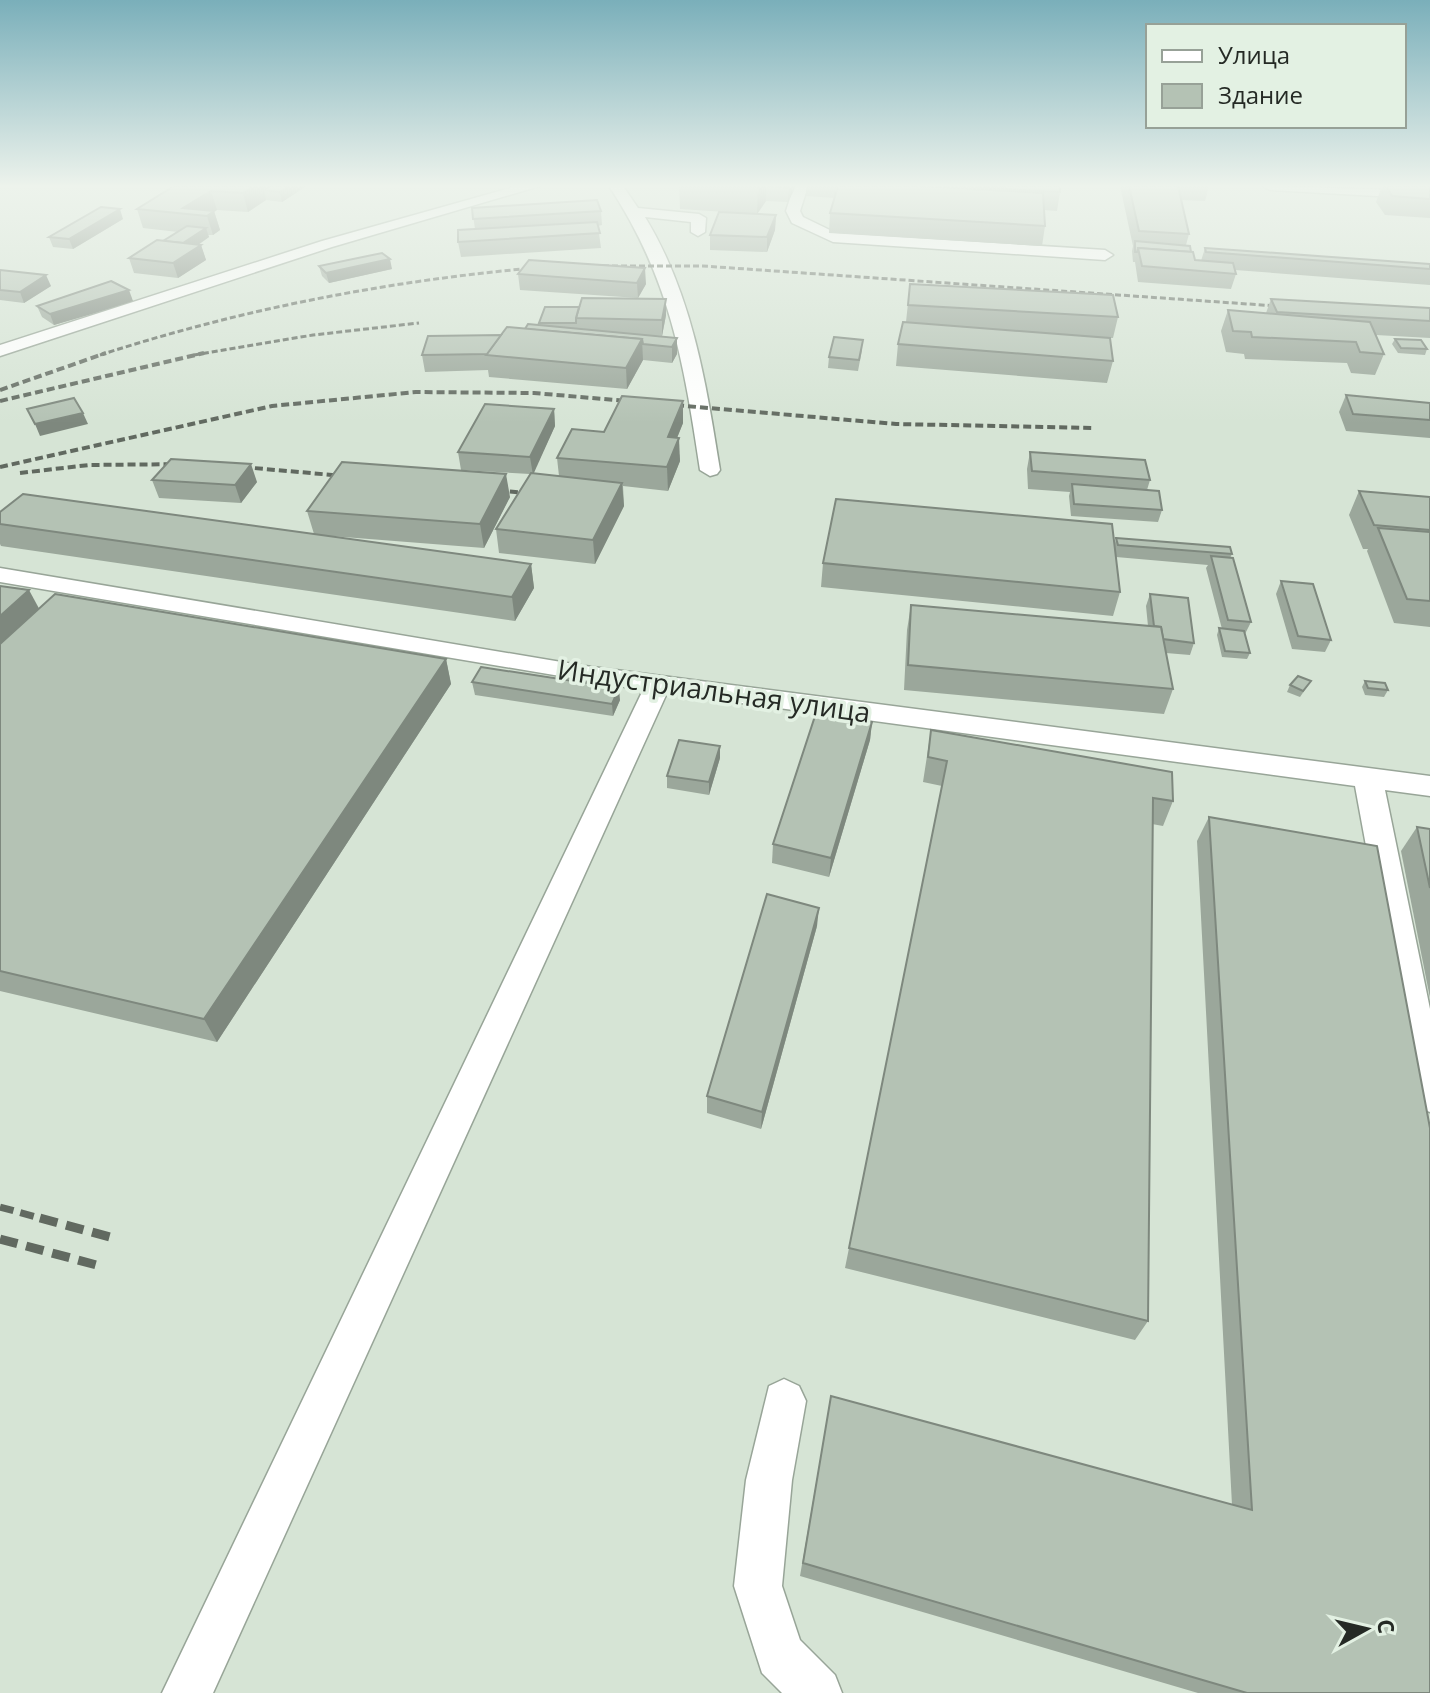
<svg xmlns="http://www.w3.org/2000/svg" width="1430" height="1693" font-family="'Open Sans',sans-serif">
<rect width="100%" height="100%" fill="#d6e4d5"/>
<g fill="none" stroke-linecap="round" stroke-linejoin="round">
<g stroke="#98a598" stroke-width="3">
<g id="minor">
<path d="M517 186H540L332 247 0 356V345L322 241Z"/>
<path d="M609 186H623L638 208 699 214 706 218 705 232 698 236 691 232V222L645 217C692 294 706 382 720 470L717 474 710 476 700 470C684 363 670 278 609 186Z"/>
<path d="M794 186H808L800 211 803 217 836 233 1105 250 1113 255 1105 260 833 242 792 223 786 211Z"/>
<path d="M1263 186 1430 191V199L1270 190Z"/>
<path d="M0 568 585 666 1430 776V796L1385 790 1430 1009V1112L1417 1107 1412 1096 1355 786 667 693 213 1693H162L643 690 0 582Z"/>
<path d="M784 1379 799 1386 806 1401 792 1480 782 1586 800 1640 835 1675 842 1693H782L762 1673 734 1586 746 1480 769 1386Z"/>
</g>
</g>
<use href="#minor" fill="#fff" fill-rule="evenodd"/>
<g stroke="#616960" stroke-width="3" stroke-dasharray="6 3" stroke-linecap="butt">
<path d="M576 266H703L1291 307"/>
<path d="M100 355C245 308 393 280 544 267"/>
<path d="M194 355 313 335 419 323"/>
</g>
<g stroke="#616960" stroke-width="4" stroke-dasharray="8 4" stroke-linecap="butt">
<path d="M0 390 106 353"/>
<path d="M0 401 204 353"/>
<path d="M231 466 355 477"/>
<path d="M0 467 272 406 416 392 534 393 896 424 1094 428"/>
<path d="M20 473 89 465 191 464"/>
<path d="M486 489 524 493"/>
</g>
<path stroke="#616960" stroke-width="7" stroke-dasharray="14 7" stroke-linecap="butt" d="M0 1207 47 1220"/>
<g stroke="#616960" stroke-width="9" stroke-dasharray="18 9" stroke-linecap="butt">
<path d="M40 1218 117 1239"/>
<path d="M0 1239 104 1267"/>
</g>
</g>
<g fill="#9ba79b">
<path d="M174 186H305V187L282 202 266 200 248 212 217 210 214 211 220 230 213 235H208L209 237 198 245H201L206 260 178 278 134 273 129 258 163 241 178 232 143 228 137 209Z"/>
<path d="M679 186H796L788 202 766 201 757 214 680 209Z"/>
<path d="M806 186H1060V192L1057 211 1044 210 1045 226 1042 246 829 233 830 213 835 198 806 196Z"/>
<path d="M1120 186H1209L1205 201 1181 200 1189 234 1186 245 1191 252 1195 260 1201 261 1205 248 1430 264V285L1235 270 1236 274 1231 289 1138 282 1135 262H1133L1132 251 1133 246Z"/>
<path d="M1382 186H1430V218L1385 215 1376 202Z"/>
<path d="M472 208 601 211 602 225 598 226 601 248 461 257 458 242 475 229Z"/>
<path d="M776 215 775 230 767 252 710 250V235Z"/>
<path d="M123 219 73 249 53 247 49 237Z"/>
<path d="M319 266 392 269 329 283 322 276Z"/>
<path d="M0 270 51 286 24 303 0 300Z"/>
<path d="M518 274 646 284 638 298 520 290Z"/>
<path d="M910 284 1118 317 1113 338H1110L1113 361 1107 383 896 366 898 344 906 322Z"/>
<path d="M1271 299 1430 308V338L1376 335 1384 354 1375 375 1351 373 1347 363 1245 359 1244 354 1226 352 1221 331 1228 310 1266 313Z"/>
<path d="M133 301 54 325 42 317 37 306Z"/>
<path d="M545 307 666 315 662 336 651 335 677 338V354L672 363 643 360 627 389 489 377 488 370 425 372 422 355 540 325 539 323Z"/>
<path d="M1395 339 1427 349 1425 355 1398 353 1392 344Z"/>
<path d="M862 350 858 371 828 368 829 357Z"/>
<path d="M1346 395 1430 403V438L1346 431 1339 412Z"/>
<path d="M554 409 555 426 533 473 559 476 557 458 604 432 683 423 677 438 680 461 668 491 623 486 624 506 595 564 499 553 496 529 530 474 461 470 458 452Z"/>
<path d="M1030 452 1150 480 1147 490 1162 510 1158 522 1071 516 1069 496 1070 492 1028 489 1027 469Z"/>
<path d="M152 480 257 482 241 503 159 498Z"/>
<path d="M1359 491 1430 497V627L1394 623 1367 551 1368 549H1363L1349 515Z"/>
<path d="M510 497 484 548 318 535 531 564 534 588 515 621 1 546 0 544V512L314 534 307 511Z"/>
<path d="M1116 538 1232 554 1230 558 1251 622 1245 634 1250 653 1247 659 1222 657 1217 635 1219 628 1222 629 1206 568 1208 565 1116 557 1120 592 1113 616 821 587 823 563 1115 543Z"/>
<path d="M1281 581 1331 640 1325 652 1292 649 1276 594Z"/>
<path d="M0 586 39 609 446 659 451 684 217 1042 0 991Z"/>
<path d="M1150 594 1194 643 1190 655 1166 653 1173 689 1164 714 904 690 907 630 911 605 1148 626 1146 606Z"/>
<path d="M1311 681 1300 697 1287 692 1290 685Z"/>
<path d="M1365 681 1388 690 1384 697 1365 695 1362 687Z"/>
<path d="M472 682 620 700 613 716 475 695Z"/>
<path d="M872 722 870 740 829 877 772 863 773 844Z"/>
<path d="M931 730 1173 801 1163 826 1152 824 1148 1321 1135 1340 845 1268 942 786 923 782Z"/>
<path d="M720 758 709 795 667 788V776Z"/>
<path d="M1209 817 1430 1693H1198L800 1576 831 1396 1232 1505 1197 841Z"/>
<path d="M1417 827 1430 829V998L1401 851Z"/>
<path d="M817 926 761 1129 707 1113V1096Z"/>
</g>
<g fill="#7e887e">
<path d="M254 186H287L264 190 266 200 248 212 243 193Z"/>
<path d="M289 186 305 187 282 202 280 192Z"/>
<path d="M758 186H766V201L757 214Z"/>
<path d="M789 186H796L788 202V188Z"/>
<path d="M211 191 217 210 214 211 220 230 213 235 207 216 183 208Z"/>
<path d="M120 209 123 219 73 249 69 239Z"/>
<path d="M776 215 775 230 767 252V237Z"/>
<path d="M206 228 209 237 185 254 182 244Z"/>
<path d="M201 245 206 260 178 278 173 263Z"/>
<path d="M390 259 392 269 329 283 326 273Z"/>
<path d="M645 268 646 284 638 298 637 283Z"/>
<path d="M46 275 51 286 24 303 20 292Z"/>
<path d="M129 290 133 301 92 314 54 325 50 314Z"/>
<path d="M666 299V315L662 336V320Z"/>
<path d="M677 338V354L672 363V347Z"/>
<path d="M642 339 643 360 627 389 626 368Z"/>
<path d="M683 401V423L668 460V437Z"/>
<path d="M554 409 555 426 533 475 530 457Z"/>
<path d="M83 413 88 424 40 436 35 424Z"/>
<path d="M679 438 680 461 668 491 667 467Z"/>
<path d="M251 464 257 482 241 503 235 485Z"/>
<path d="M506 474 510 497 484 548 480 524Z"/>
<path d="M622 483 624 506 595 564 593 540Z"/>
<path d="M531 564 534 588 515 621 512 597Z"/>
<path d="M29 590 42 614 0 652V616Z"/>
<path d="M446 659 451 684 217 1042 204 1019Z"/>
<path d="M619 688 620 700 613 716 612 704Z"/>
<path d="M872 722 870 740 829 877 831 858Z"/>
<path d="M720 746V758L709 795V782Z"/>
<path d="M819 908 817 926 761 1129 762 1112Z"/>
</g>
<g fill="#b4c2b4" stroke="#7e887e" stroke-width="2">
<path d="M174 186H254L243 193 211 191 183 208 214 211 207 216 137 209Z"/>
<path d="M270 186H289L280 192 264 190Z"/>
<path d="M766 186H789L788 188Z"/>
<path d="M838 186H916L1043 193 1045 226 830 213Z"/>
<path d="M956 186H1060V192Z"/>
<path d="M1129 186H1178L1189 234 1139 231Z"/>
<path d="M1386 186H1430V199L1392 196Z"/>
<path d="M597 200 601 211 473 219 472 208Z"/>
<path d="M101 207 120 209 69 239 49 237Z"/>
<path d="M719 212 776 215 767 237 710 235Z"/>
<path d="M597 222 600 233 458 242V230Z"/>
<path d="M187 226 206 228 183 243 163 241Z"/>
<path d="M157 240 201 245 173 263 129 258Z"/>
<path d="M1135 241 1190 246 1191 252 1138 248 1137 252H1135Z"/>
<path d="M1138 248 1193 252 1195 260 1233 263 1236 274 1142 266Z"/>
<path d="M1205 248 1430 264V269L1206 252Z"/>
<path d="M382 253 390 259 326 273 319 266Z"/>
<path d="M529 260 645 268 637 283 518 274Z"/>
<path d="M0 270 46 275 20 292 0 290Z"/>
<path d="M111 281 129 290 50 314 37 306Z"/>
<path d="M910 284 1113 295 1118 317 908 305Z"/>
<path d="M582 298 666 299 662 320 576 318Z"/>
<path d="M1271 299 1430 308V321L1277 312Z"/>
<path d="M545 307H579L576 318V323H539Z"/>
<path d="M1228 310 1370 322 1384 354 1360 352 1356 342 1252 337 1251 332 1233 331Z"/>
<path d="M903 322 1110 338 1113 361 898 344Z"/>
<path d="M528 324 677 338 672 347 643 344 642 339 525 329Z"/>
<path d="M507 327 642 339 626 368 486 355Z"/>
<path d="M501 335 487 354 422 355 428 336Z"/>
<path d="M834 337 863 340 859 360 829 357Z"/>
<path d="M1395 339 1421 340 1427 349 1401 348Z"/>
<path d="M1346 395 1430 403V420L1353 414Z"/>
<path d="M622 396 683 401 668 437 679 438 667 467 557 458 572 429 604 432Z"/>
<path d="M74 398 83 413 35 424 27 409Z"/>
<path d="M485 404 554 409 530 457 458 452Z"/>
<path d="M1030 452 1145 460 1150 480 1032 471Z"/>
<path d="M171 459 251 464 235 485 152 480Z"/>
<path d="M342 462 506 474 480 524 307 511Z"/>
<path d="M531 473 622 483 593 540 496 529Z"/>
<path d="M1072 484 1159 491 1162 510 1074 504Z"/>
<path d="M1359 491 1430 497V530L1374 525Z"/>
<path d="M23 494 531 564 512 597 0 524V512Z"/>
<path d="M836 499 1112 524 1120 592 823 563Z"/>
<path d="M1378 528 1430 532V601L1407 599Z"/>
<path d="M1116 538 1230 547 1232 554 1118 545Z"/>
<path d="M1211 556 1233 558 1251 622 1228 620Z"/>
<path d="M1281 581 1313 584 1331 640 1298 636Z"/>
<path d="M0 586 29 590 0 616Z"/>
<path d="M55 594 446 659 204 1019 0 971V644Z"/>
<path d="M1150 594 1188 598 1194 643 1163 639 1161 627 1154 626Z"/>
<path d="M911 605 1161 627 1173 689 908 665Z"/>
<path d="M1219 628 1244 631 1250 653 1225 651Z"/>
<path d="M481 667 619 688 612 704 472 682Z"/>
<path d="M1298 676 1311 681 1303 691 1290 685Z"/>
<path d="M1365 681 1385 683 1388 690 1368 688Z"/>
<path d="M817 710 872 722 831 858 773 844Z"/>
<path d="M931 730 1172 772 1173 801 1153 798 1148 1321 849 1248 947 761 928 757Z"/>
<path d="M679 740 720 746 709 782 667 776Z"/>
<path d="M1209 817 1377 846 1430 1128V1693H1247L803 1563 831 1396 1252 1510Z"/>
<path d="M1417 827 1430 829V888Z"/>
<path d="M767 894 819 908 762 1112 707 1096Z"/>
</g>
<linearGradient id="sky" x2="0" y2="1"><stop stop-color="#7aafba"/><stop offset="0.44" stop-color="#edf3ec"/><stop offset="1" stop-color="#edf3ec" stop-opacity="0"/></linearGradient>
<rect width="1430" height="423" fill="url(#sky)"/>
<g text-anchor="middle" dominant-baseline="central" stroke-width="7" stroke-linejoin="round" paint-order="stroke">
<g font-size="28" fill="#252a25" stroke="#e3f1e3">
<text transform="translate(714 690) rotate(8)">Индустриальная улица</text>
</g>
</g>
<rect x="1146" y="24" width="260" height="104" fill="#e3f1e3" stroke="#97a197" stroke-width="2"/>
<rect x="1162" y="50" width="40" height="12" fill="#ffffff" stroke="#97a197" stroke-width="2"/>
<text x="1218" y="64" font-size="24" fill="#252a25">Улица</text>
<rect x="1162" y="84" width="40" height="24" fill="#b4c2b4" stroke="#97a197" stroke-width="2"/>
<text x="1218" y="104" font-size="24" fill="#252a25">Здание</text>
<g transform="translate(1366 1629) rotate(82)" stroke="#e3f1e3" stroke-width="6" paint-order="stroke">
<path d="M0-6L14 30L0 20L-14 30Z" fill="#252a25"/>
<text y="-12" font-size="22" font-weight="bold" text-anchor="middle" fill="#252a25">С</text>
</g>
</svg>
